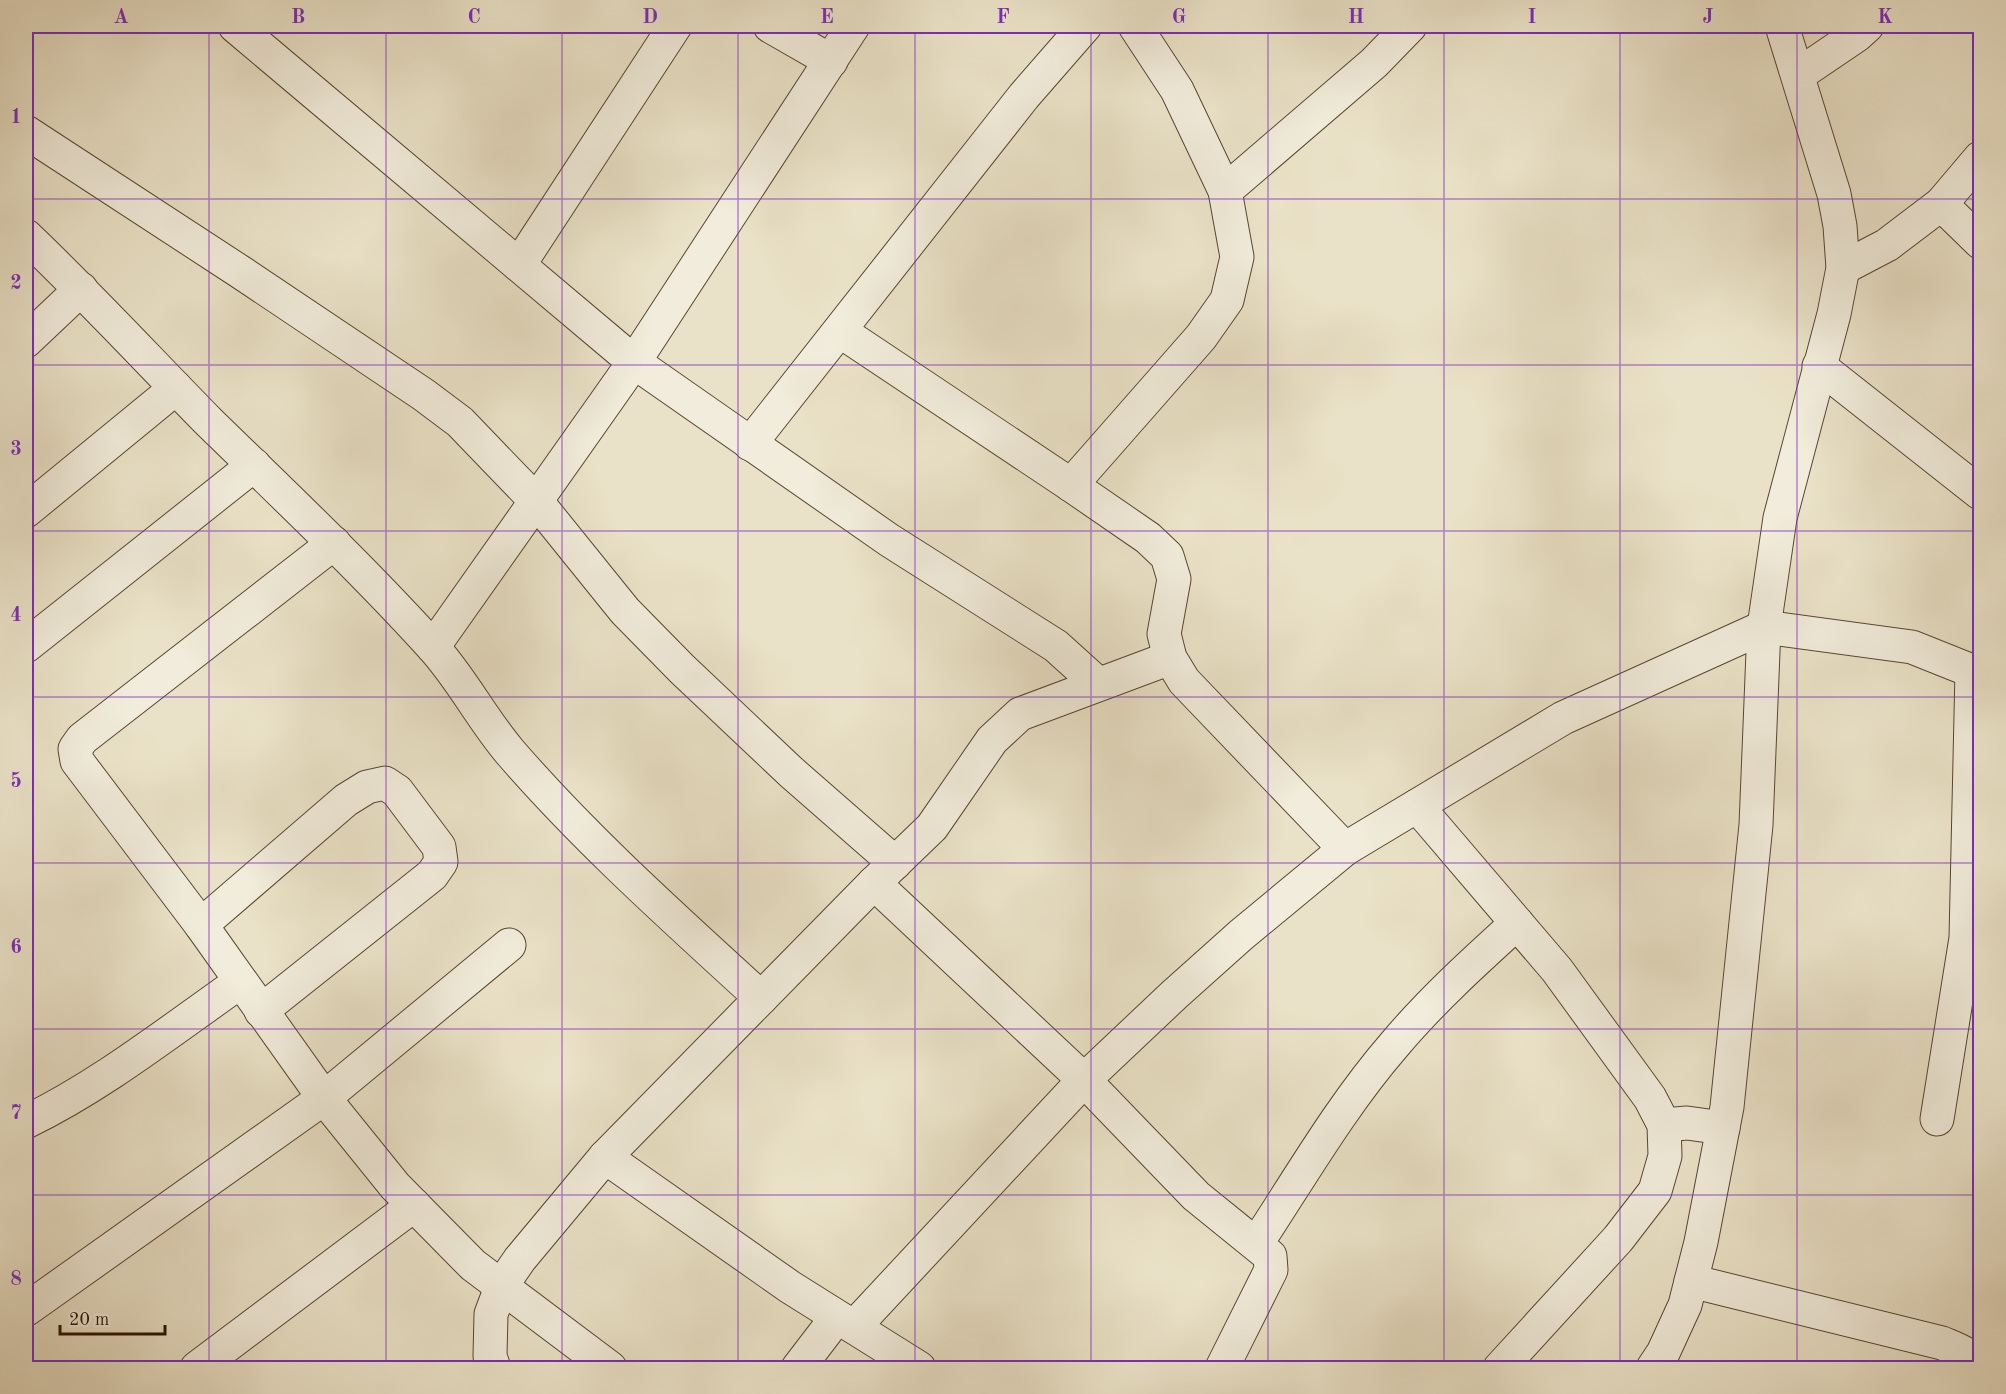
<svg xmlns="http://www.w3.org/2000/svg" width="2006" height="1394" font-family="'Old Standard TT',serif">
<rect width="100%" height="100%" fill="#eae2c8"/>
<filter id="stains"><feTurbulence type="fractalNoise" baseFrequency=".00333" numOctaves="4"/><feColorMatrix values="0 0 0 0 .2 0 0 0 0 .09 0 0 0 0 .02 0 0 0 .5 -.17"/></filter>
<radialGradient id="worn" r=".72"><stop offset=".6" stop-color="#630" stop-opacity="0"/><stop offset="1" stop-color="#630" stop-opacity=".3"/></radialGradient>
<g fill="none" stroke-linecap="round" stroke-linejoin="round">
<g stroke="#584632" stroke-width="35">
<g id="minor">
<path d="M235 26 634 362 889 540 1056 646 1098 684"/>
<path d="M770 26 831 61"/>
<path d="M1798 75 1857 35 1867 26"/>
<path d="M26 132 242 273 424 395 460 422 537 502 625 611 682 669 791 772 895 863"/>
<path d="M1225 191 1374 63 1410 26"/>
<path d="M1941 204 1980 242"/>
<path d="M26 236C89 296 148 360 209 422 284 495 360 567 431 645 461 677 481 718 510 752 587 841 675 919 761 998"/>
<path d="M519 265 675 26"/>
<path d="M1843 268 1887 245 1941 204 1980 158"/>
<path d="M840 331 1071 485 1148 538 1167 556 1174 579 1164 634 1170 658 1184 681 1345 849"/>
<path d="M26 341 81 289"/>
<path d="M1819 366 1980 493"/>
<path d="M750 444 1024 96 1085 26"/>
<path d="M1071 485 1201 337 1227 300 1237 257 1225 191 1177 90 1135 26"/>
<path d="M26 511 176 388"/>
<path d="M334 543 82 739 75 749 77 761 201 925 324 1098 395 1186 473 1265 610 1368"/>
<path d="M26 646 254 465"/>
<path d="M433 647 634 362 853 26"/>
<path d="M1417 806 1557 970 1650 1098 1664 1125 1665 1156 1655 1191 1618 1239 1500 1368"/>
<path d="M874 883 1084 1080 1196 1196 1270 1256 1271 1270 1222 1368"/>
<path d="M201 925 346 800 367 787 385 783 397 791 439 847 441 862 432 875 261 1011"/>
<path d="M1937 1119 1966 938 1972 671"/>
<path d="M26 1122C102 1085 170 1031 240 982"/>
<path d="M1664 1125 1687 1123 1723 1128"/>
<path d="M605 1157 790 1287 919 1368"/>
<path d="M1257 1243C1301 1176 1342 1105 1394 1045 1431 1001 1474 962 1517 923"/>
<path d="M1691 1281 1942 1343C1956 1349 1971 1353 1977 1368"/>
<path d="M27 1309 324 1098 509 945"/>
<path d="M854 1327 1084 1080 1174 995 1241 935 1345 849 1563 718 1764 627 1912 647 1972 671 1980 677"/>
<path d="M197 1368 414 1205"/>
<path d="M494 1368 490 1356 491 1314 502 1285 520 1259 605 1157 874 883 932 827 992 740 1020 714 1170 658"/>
<path d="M798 1368 837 1317"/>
<path d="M1653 1368 1663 1353 1685 1305 1701 1242 1727 1107 1756 825 1764 627 1780 518 1834 314 1843 268 1840 226 1834 194 1782 26"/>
</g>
</g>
<use href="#minor" stroke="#f1ecdb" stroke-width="33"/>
</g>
<path fill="none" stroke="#7b2cbf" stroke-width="1.5" stroke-opacity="0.55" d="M209 26V1368M386 26V1368M562 26V1368M738 26V1368M915 26V1368M1091 26V1368M1268 26V1368M1444 26V1368M1620 26V1368M1797 26V1368M26 199H1980M26 365H1980M26 531H1980M26 697H1980M26 863H1980M26 1029H1980M26 1195H1980"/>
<rect width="2006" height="1394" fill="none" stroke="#eae2c8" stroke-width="66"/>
<path d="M60 1325v9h105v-9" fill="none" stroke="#271200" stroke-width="3"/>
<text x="69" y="1325" font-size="18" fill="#271200" stroke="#f1ecdb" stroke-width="4.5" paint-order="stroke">20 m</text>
<rect x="33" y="33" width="1940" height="1328" fill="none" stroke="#7b2cbf" stroke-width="2"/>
<g font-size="20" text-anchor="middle" font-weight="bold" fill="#7b2cbf">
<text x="121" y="23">A</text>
<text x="298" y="23">B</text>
<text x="474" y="23">C</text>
<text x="650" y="23">D</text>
<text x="827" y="23">E</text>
<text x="1003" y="23">F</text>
<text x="1179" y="23">G</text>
<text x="1356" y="23">H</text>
<text x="1532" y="23">I</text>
<text x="1708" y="23">J</text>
<text x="1885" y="23">K</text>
<text x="16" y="123">1</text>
<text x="16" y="289">2</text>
<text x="16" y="455">3</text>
<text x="16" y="621">4</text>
<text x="16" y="787">5</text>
<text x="16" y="953">6</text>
<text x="16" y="1119">7</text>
<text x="16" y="1285">8</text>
</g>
<rect width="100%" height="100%" filter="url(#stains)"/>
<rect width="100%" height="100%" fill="url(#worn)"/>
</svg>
